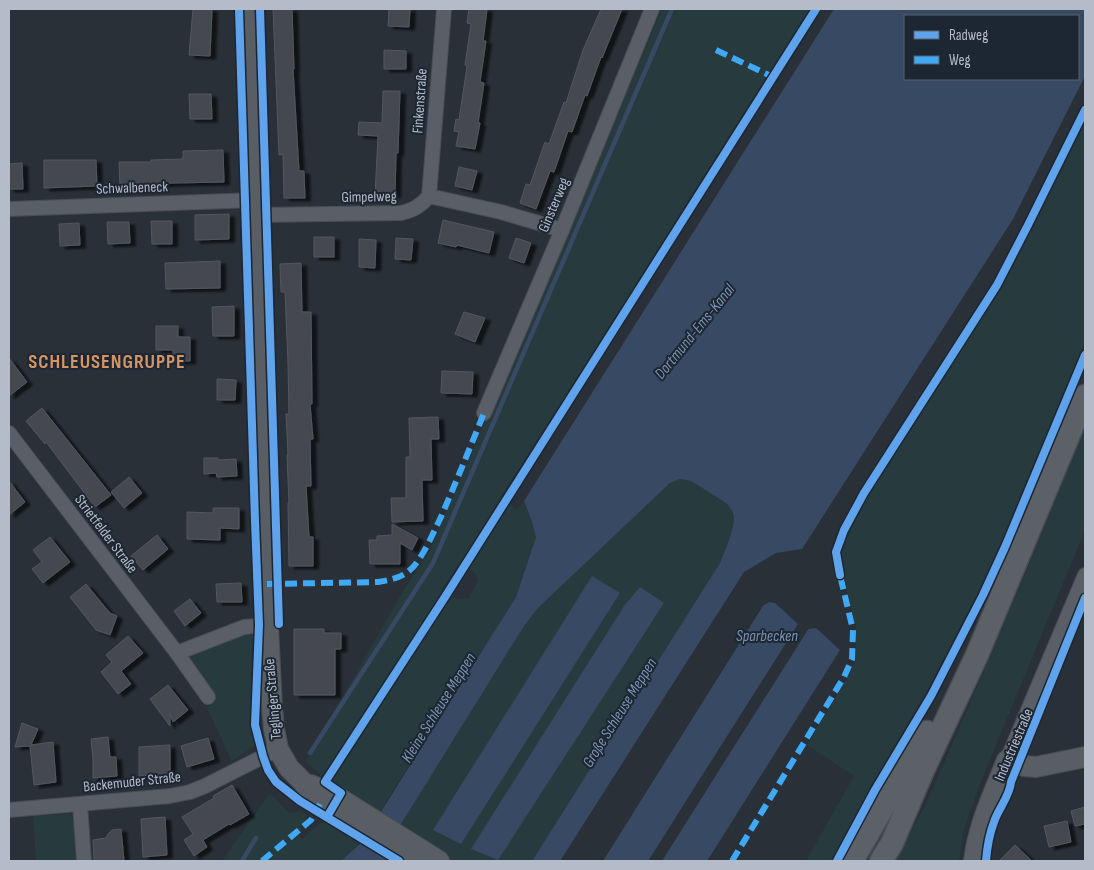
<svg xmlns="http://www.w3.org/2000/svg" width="1094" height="870" font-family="'Sofia Sans Condensed',sans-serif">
<defs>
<filter id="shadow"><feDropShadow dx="5.5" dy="3" stdDeviation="1" flood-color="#0009"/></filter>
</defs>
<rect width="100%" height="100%" fill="#2a3038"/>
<g fill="#273a3e" fill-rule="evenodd">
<path d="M661 9H810C706 172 605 336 500 498L517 510 524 501 532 522 536 537 516 597 378 815 333 786 306 762 403 591 431 548 568 228 660 14ZM460 562 474 572 478 581 468 599 450 598 441 591Z"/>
<path d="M1085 119V341L1000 545 978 593 926 693 871 787 831 861H806L854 776 807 745 847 679 856 660V628L843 574 840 552 848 531 867 495 1000 286Z"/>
<path d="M1085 428V530L982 779 964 829 959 861H895L928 800 1007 618Z"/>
<path d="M680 479 691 481 726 503C730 507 733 511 734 517 734 531 725 550 720 563L532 861H384L392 838 403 821 524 626 538 608 670 483Z"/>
<path d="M253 630C252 668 249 707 256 745L232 761 207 708 215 701 186 661 189 656 246 631Z"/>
<path d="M270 793 289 813 300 811 307 815 299 835 302 839 323 821 371 826 361 842 341 861H222Z"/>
<path d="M69 814 75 819 78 861H36L33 816Z"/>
</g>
<g fill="#384963" fill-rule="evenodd">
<path d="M834 9H1085V76L1013 219 802 549 776 553 744 572 560 861H532L720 563C725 550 734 531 734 517 733 511 730 507 726 503L691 481 680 479 670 483 538 608 524 626 403 821 392 838 384 861H341L362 842 516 597 536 537 532 522 524 501ZM905 16H1078V79H905Z"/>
<path d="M592 576 620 593 461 844 433 830Z"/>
<path d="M640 587 664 603 498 860 471 849 624 606Z"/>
<path d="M769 602 775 603 798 624 648 861H603L763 606Z"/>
<path d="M815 628 817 629 840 650 707 861H662L807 631 809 629Z"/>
</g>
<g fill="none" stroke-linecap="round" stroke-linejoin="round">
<g stroke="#384963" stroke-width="4.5">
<path d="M310 753 433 563 672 9"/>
<path d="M242 861 256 838"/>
</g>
</g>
<g fill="#444950" stroke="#52575f" filter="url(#shadow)">
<path d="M193 9H212L210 56 189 55Z"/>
<path d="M273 9H292L294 69H293L299 171H304L305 198H284L283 154 279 155Z"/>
<path d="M389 9H410L409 27 388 26Z"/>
<path d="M469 9H487L483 41H486L480 82 484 83 478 123H480L475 149 456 146 459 132 454 131 456 119 459 120 467 66 465 65 471 24 467 23Z"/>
<path d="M601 9H622L602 58 601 57 587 96 585 95 572 132 568 131 554 172 550 171 536 209 520 203 526 184 530 185 545 142 549 144 564 102 566 103 583 50Z"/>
<path d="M384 50 406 51V69H384Z"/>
<path d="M383 91H400L398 153H396L395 195H375L378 136 358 135 359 122 382 123Z"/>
<path d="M189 94H211L212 119H190Z"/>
<path d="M223 150 224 182 173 183 120 186 119 162H151V160L183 159V151Z"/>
<path d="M44 160H96L97 186 44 188Z"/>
<path d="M22 163 23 189H9V164Z"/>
<path d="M459 167 477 171 472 190 455 186Z"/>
<path d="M229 214V239L195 240V215Z"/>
<path d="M443 220 494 232 489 253 457 245 456 247 438 243Z"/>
<path d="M151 221H172V244H152Z"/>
<path d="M107 222H129L130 243 108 244Z"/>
<path d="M79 223 80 245 60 246 59 224Z"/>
<rect x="314" y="237" width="20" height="20"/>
<path d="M396 238 413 239 411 260 395 259Z"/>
<path d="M516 238 531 243 524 263 509 258Z"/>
<path d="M359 239 376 240 375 268 359 267Z"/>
<path d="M220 261V288L166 289 165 263Z"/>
<path d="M301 263 302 312H311L312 404H310L313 439H310L311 486H306L309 537H313V566H289L288 503H289L287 455 288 454 286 414H289L288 363 285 292H281L280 264Z"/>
<path d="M234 306V336H213L212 307Z"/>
<path d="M464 312 485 318 475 342 455 334Z"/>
<path d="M156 326H178V337H190V361H173V350H156Z"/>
<path d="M9 358 27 382 9 396Z"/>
<path d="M442 371 473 372 472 394 441 393Z"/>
<path d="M217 379 236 380 235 400H217Z"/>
<path d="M42 408 111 495 95 507 46 442 45 444 26 421Z"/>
<path d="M438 417 439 439H431L432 480H422L423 521 392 522 391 498H406V457H410L409 418Z"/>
<path d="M204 458H218V460L236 459 237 476 217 477 216 473 204 474Z"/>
<path d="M129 477 142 493 124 508 111 492Z"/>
<path d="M9 481 25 502 9 515Z"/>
<path d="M213 508H239V529L220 528V540L187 539V512L213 513Z"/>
<path d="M392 524 418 538 412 550 400 543V564H370L369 540H377V536L392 535Z"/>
<path d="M157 535 168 549 143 570 131 556Z"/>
<path d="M50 537 70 562 43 583 32 569 42 562 33 550Z"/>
<path d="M241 583 242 602H217L216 584Z"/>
<path d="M86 584 110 613 117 616 110 635 96 630 70 597Z"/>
<path d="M190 599 201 613 185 626 174 611Z"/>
<path d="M294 629H324V633H341V649H335V695H294Z"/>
<path d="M128 636 143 653 121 671 131 684 118 694 101 672 112 662 106 655Z"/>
<path d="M168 685 188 710 173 722 170 714V726L150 699Z"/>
<path d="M22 723 38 729 31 745 53 742 56 782 34 785 30 746 15 747Z"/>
<path d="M108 737 110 757H116L117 776 93 778V759L91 739Z"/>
<path d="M208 738 214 759 187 767 181 746Z"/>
<path d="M170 745V774L139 776V747Z"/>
<path d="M232 785 249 814 230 825 229 824 203 840 207 847 194 856 184 840 193 834 182 817 214 798 213 796Z"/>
<path d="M1085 807V824L1075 826 1071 811Z"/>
<path d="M165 817 167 855 143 857 141 819Z"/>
<path d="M1067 821 1071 842 1049 847 1044 826Z"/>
<path d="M121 829 124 861H94L93 840 106 838 108 834 112 830Z"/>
<path d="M1015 845 1032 861H999Z"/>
</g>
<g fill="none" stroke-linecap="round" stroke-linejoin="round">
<g stroke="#484c53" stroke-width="16">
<g id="street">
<path d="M429 196 444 9"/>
<path d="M429 196 501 212 562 230"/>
<path d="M9 209 256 200"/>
<path d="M256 215 401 213C413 210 421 206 429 196"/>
<path d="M484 413 562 230 652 9"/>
<path d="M9 433 177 653 208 697"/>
<path d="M177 653 244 627 268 625"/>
<path d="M1007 760 1085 575"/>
<path d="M80 805 84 861"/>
<path d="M9 810 170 796 190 792 205 786 278 749"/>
</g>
</g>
<g stroke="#484c53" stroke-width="22">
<g id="secondary">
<path d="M249 9 268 625 272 708 274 729 278 749 289 768 302 781 320 804 410 861"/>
<path d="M311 785 339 798 439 861"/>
<path d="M974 861C978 825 994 793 1007 760L1024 766 1036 767 1085 757"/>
</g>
</g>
<g stroke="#484c55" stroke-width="25">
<g id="primary">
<path d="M852 861 927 732"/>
<path d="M881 861 892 843 924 768 977 655 1085 396"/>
</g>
</g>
<use href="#street" stroke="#5a5e66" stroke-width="14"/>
<use href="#secondary" stroke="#595d64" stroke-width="20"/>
<use href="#primary" stroke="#5c6168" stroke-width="22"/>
<g stroke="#3fa9f5" stroke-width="6" stroke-dasharray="12 6" stroke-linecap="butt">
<path d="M716 50 773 77"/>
<path d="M267 584 378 582C390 580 401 578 410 570 422 560 434 531 441 517 456 482 470 448 484 413"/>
<path d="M262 861 311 820 320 804"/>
<path d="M732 861 844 677 852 659 853 630 839 571"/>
</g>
<g stroke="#1d2633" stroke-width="11">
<g id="cycleway">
<path d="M239 9 255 521 259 625 255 725 263 756 268 770 276 782 300 801 399 861"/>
<path d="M260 9 279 624"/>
<path d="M840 575 836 552 844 530 864 493 997 285 1028 225 1085 110"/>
<path d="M327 817 341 793 325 782 445 597 816 9"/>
<path d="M837 861 875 790 931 696 983 595 1005 547 1085 355"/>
<path d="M986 861C987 848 989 835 994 822 998 809 1010 796 1011 782L1085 598"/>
</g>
</g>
<use href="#cycleway" stroke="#60a3ed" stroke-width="8"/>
</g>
<g text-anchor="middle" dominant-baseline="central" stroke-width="4" stroke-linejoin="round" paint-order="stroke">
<g font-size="15" fill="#b4bcc9" stroke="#1d2633">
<text transform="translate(420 101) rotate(-86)">Finkenstraße</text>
<text transform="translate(132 188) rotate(-2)">Schwalbeneck</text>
<text transform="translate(369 197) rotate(-1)">Gimpelweg</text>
<text transform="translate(554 205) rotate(-67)">Ginsterweg</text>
<text transform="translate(106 534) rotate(53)">Strietfelder Straße</text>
<text transform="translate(273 699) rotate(-95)">Teglinger Straße</text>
<text transform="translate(1014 745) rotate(-67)">Industriestraße</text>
<text transform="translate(132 782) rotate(-6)">Backemuder Straße</text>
</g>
<g font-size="16" font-style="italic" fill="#7c92b1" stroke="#1d2633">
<text transform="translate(695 332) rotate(-51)">Dortmund-Ems-Kanal</text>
<text x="767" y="636">Sparbecken</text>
<text transform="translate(439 708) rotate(-58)">Kleine Schleuse Meppen</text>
<text transform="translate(620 713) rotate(-58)">Große Schleuse Meppen</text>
</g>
<g font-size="20" font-weight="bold" letter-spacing="1" fill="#d59563" stroke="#1d2633">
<text x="107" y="362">SCHLEUSENGRUPPE</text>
</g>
</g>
<rect width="1094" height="870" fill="none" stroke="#b4bcc9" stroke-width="20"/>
<rect x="904" y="15" width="175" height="65" fill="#1d2633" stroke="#59626f"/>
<rect x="914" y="31" width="25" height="8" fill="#60a3ed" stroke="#59626f"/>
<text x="949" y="40" font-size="15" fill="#b4bcc9">Radweg</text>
<rect x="914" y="56" width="25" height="8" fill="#3fa9f5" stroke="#59626f"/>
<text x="949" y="65" font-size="15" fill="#b4bcc9">Weg</text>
</svg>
